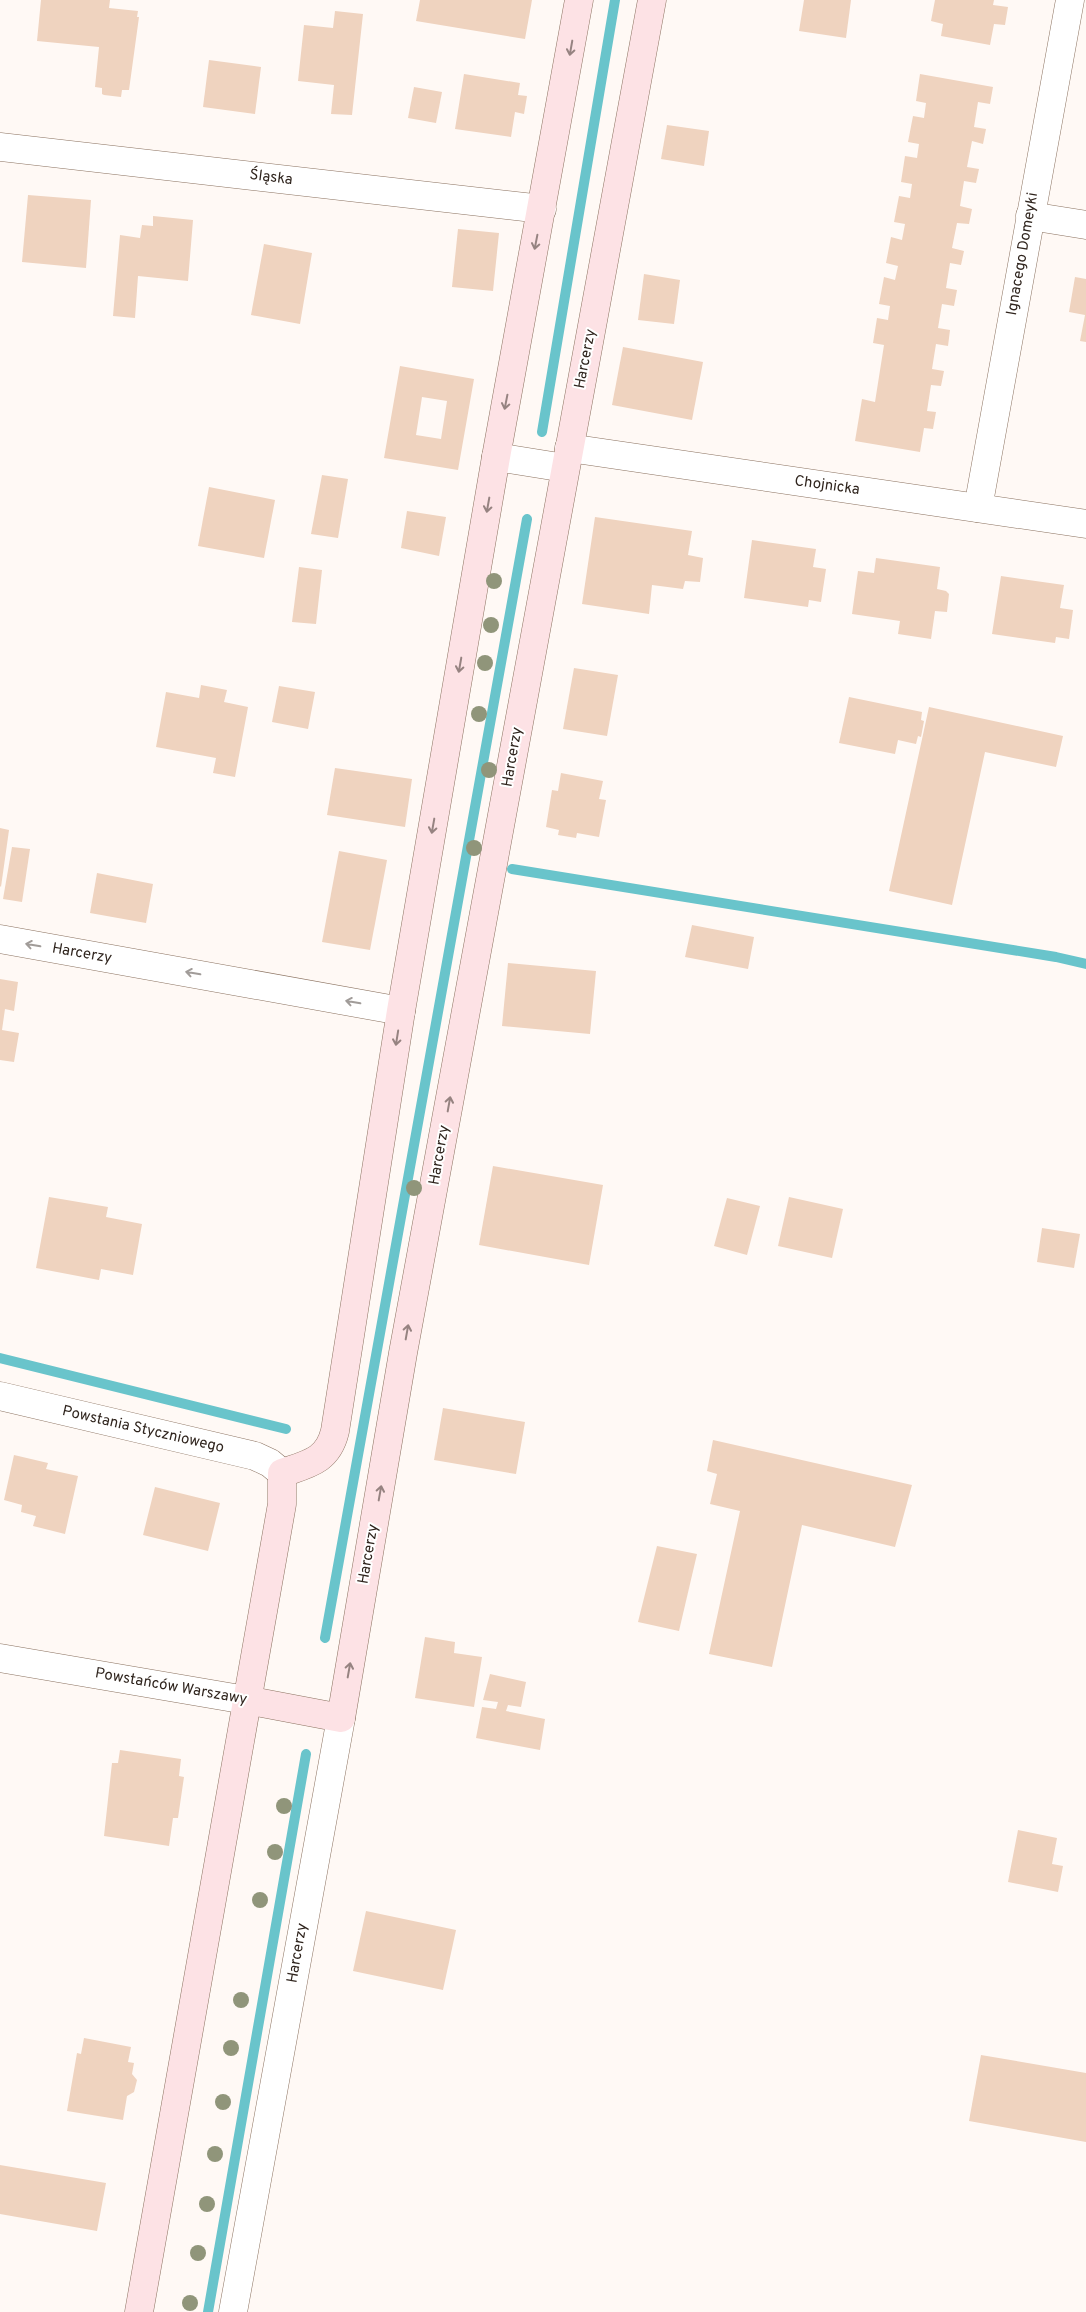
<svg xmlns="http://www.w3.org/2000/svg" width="1086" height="2312" font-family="Overpass,sans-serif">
<rect width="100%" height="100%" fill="#fff9f5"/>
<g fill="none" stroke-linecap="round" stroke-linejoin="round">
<g stroke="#69c4cb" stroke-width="10">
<path d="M542 432 615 0"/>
<path d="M512 869 1056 957 1086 964"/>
<path d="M0 1358 286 1429"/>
<path d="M325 1638 527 519"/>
<path d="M208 2312 306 1754"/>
</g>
</g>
<g fill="#efd3bf" fill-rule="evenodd">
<path d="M41 0H110L109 8 138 11 137 17H139L129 90H122L121 97 104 95 102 94V88L95 87 99 47 37 41Z"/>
<path d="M420 0H532L525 39 416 21Z"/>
<path d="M804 0H851L846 38 799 31Z"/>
<path d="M935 0H994L993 5 1008 7 1005 25 994 24 990 45 941 36 943 24 931 21Z"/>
<path d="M335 11 363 14 352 115 331 114 334 85 298 81 304 25 333 28Z"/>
<path d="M209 60 261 67 255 114 203 107Z"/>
<path d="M464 74 520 83 518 95 527 96 524 114 515 112 511 137 455 129Z"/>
<path d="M920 74 993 87 990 104 978 102 974 127 986 129 983 144 972 141 967 167 979 169 976 183 964 181 960 206 972 209 969 224 957 223 952 248 964 251 961 265 950 263 946 288 957 290 954 306 942 304 938 328 950 330 948 346 936 344 932 369 944 371 941 386 931 385 927 411 936 412 933 429 924 428 920 452 855 441 862 399 875 402 884 345 873 343 877 318 888 320 890 306 879 304 884 277 895 280 898 266 886 263 891 237 902 240 905 224 894 222 899 196 910 198 912 184 901 182 905 156 917 158 919 144 908 142 913 116 924 118 926 103 916 101Z"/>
<path d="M414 87 442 92 436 123 408 118Z"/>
<path d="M667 125 709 131 704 166 661 159Z"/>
<path d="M28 195 91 200 86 268 22 262Z"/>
<path d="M153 216 193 220 188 281 138 276 135 318 113 316 120 235 140 238 142 225 153 226Z"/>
<path d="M458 229 499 233 493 291 452 287Z"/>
<path d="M264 244 312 253 300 324 251 315Z"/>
<path d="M644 274 680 280 674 324 638 320Z"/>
<path d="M1075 277 1086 279V342L1080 341 1085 315 1069 312Z"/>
<path d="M623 347 703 362 692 420 612 405Z"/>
<path d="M400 366 474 379 458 470 384 458ZM422 397 447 401 441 439 416 435Z"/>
<path d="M322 475 348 479 338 538 311 534Z"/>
<path d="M209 487 275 500 264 558 198 546Z"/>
<path d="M407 511 446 517 439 556 401 548Z"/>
<path d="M595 517 692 531 688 555 703 558 700 582 685 581 683 589 652 585 649 614 582 604Z"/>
<path d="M752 540 816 549 813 567 826 569 821 602 809 600 808 607 744 598Z"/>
<path d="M876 558 940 567 937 589 946 591 949 594 947 612 935 611 931 639 898 634 900 621 852 614 858 571 874 573Z"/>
<path d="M299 567 322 570 316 624 292 622Z"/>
<path d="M1001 576 1064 585 1060 608 1073 610 1069 639 1056 637 1055 643 992 634Z"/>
<path d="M574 668 618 675 607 736 563 729Z"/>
<path d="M201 685 227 690 224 702 248 707 235 777 213 773 216 758 156 747 166 692 199 698Z"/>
<path d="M279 686 315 692 308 729 272 722Z"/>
<path d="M849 697 922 712 921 720 924 721 921 737 918 736 916 744 898 740 895 754 839 743Z"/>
<path d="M929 707 1063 736 1056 767 985 752 952 905 889 891Z"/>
<path d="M335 768 412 779 405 827 327 815Z"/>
<path d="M561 773 603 781 599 799 606 800 599 837 577 833 576 838 558 835 559 830 546 827 552 790 558 791Z"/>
<path d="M0 828 9 830 1 887 0 886Z"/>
<path d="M12 847 30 849 22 902 3 899Z"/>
<path d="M339 851 387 860 370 950 322 942Z"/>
<path d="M97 873 153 884 146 923 90 913Z"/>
<path d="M692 925 754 937 748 969 685 957Z"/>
<path d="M508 963 596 971 590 1034 502 1026Z"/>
<path d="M0 979 18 982 14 1011 5 1009 2 1030 19 1033 14 1062 0 1060Z"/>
<path d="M493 1166 603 1185 589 1265 479 1245Z"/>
<path d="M49 1197 108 1207 106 1217 142 1224 133 1275 101 1269 99 1280 36 1268Z"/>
<path d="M789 1197 843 1209 832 1258 778 1246Z"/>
<path d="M727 1198 760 1206 747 1255 714 1246Z"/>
<path d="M1042 1228 1080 1234 1074 1268 1037 1262Z"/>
<path d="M443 1408 525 1422 516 1474 434 1460Z"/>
<path d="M713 1440 912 1485 895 1547 802 1525 772 1667 709 1654 740 1511 710 1504 717 1474 707 1471Z"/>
<path d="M14 1455 48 1463 46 1469 78 1476 65 1534 33 1526 36 1516 21 1512 22 1505 4 1500Z"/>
<path d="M155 1487 220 1503 208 1551 143 1535Z"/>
<path d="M657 1546 697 1554 679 1631 638 1622Z"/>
<path d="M425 1637 455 1642 454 1653 482 1657 474 1707 415 1698Z"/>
<path d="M490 1674 526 1682 521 1707 508 1705 506 1711 545 1719 540 1750 476 1738 482 1707 496 1709 498 1702 483 1700Z"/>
<path d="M120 1750 181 1759 179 1776 184 1777 178 1818H173L169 1846 104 1836 112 1763H118Z"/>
<path d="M1018 1830 1057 1838 1052 1864 1063 1866 1058 1892 1008 1882Z"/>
<path d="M366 1911 456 1930 443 1990 353 1971Z"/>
<path d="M84 2038 131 2047 128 2062 134 2063 132 2074 137 2080 134 2092 127 2096 123 2120 67 2111 77 2053 81 2054Z"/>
<path d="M981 2055 1086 2073V2142L969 2121Z"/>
<path d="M0 2165 106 2183 97 2231 0 2214Z"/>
</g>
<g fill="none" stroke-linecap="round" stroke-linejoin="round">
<g stroke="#8b7260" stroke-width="29">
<g id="street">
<path d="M0 147 542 209"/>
<path d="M1030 216 1086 225"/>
<path d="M569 448 1086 524"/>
<path d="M496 457 565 468"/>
<path d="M978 508 1070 0"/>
<path d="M0 939 401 1011"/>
<path d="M0 1396 255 1456 270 1463 282 1473"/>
<path d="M0 1658 246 1700"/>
<path d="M233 2312 341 1718"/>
</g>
</g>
<g stroke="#8b7260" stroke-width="29">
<g id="secondary">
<path d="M246 1700 341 1718 403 1353 652 0"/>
<path d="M139 2312 282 1504V1473C308 1464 328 1461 335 1431L401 1011 496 457 579 0"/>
</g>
</g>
<use href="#street" stroke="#fff" stroke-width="28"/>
<use href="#secondary" stroke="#fde2e5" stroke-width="28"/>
</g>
<g fill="#90957a">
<circle cx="494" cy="581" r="8"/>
<circle cx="491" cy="625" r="8"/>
<circle cx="485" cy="663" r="8"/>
<circle cx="479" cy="714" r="8"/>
<circle cx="489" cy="770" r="8"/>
<circle cx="474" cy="848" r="8"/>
<circle cx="414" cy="1188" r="8"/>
<circle cx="284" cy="1806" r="8"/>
<circle cx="275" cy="1852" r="8"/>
<circle cx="260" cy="1900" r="8"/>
<circle cx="241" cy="2000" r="8"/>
<circle cx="231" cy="2048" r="8"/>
<circle cx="223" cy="2102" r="8"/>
<circle cx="215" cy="2154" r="8"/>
<circle cx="207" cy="2204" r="8"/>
<circle cx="198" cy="2253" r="8"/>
<circle cx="190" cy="2303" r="8"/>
</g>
<defs><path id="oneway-shaft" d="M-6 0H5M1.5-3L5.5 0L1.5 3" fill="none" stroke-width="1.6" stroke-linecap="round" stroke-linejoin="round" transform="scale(1.25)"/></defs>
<g stroke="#968381">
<use href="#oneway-shaft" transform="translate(571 48) rotate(100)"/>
<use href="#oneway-shaft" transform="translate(536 242) rotate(101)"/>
<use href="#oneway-shaft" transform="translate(506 402) rotate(101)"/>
<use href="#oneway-shaft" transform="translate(488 505) rotate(100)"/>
<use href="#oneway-shaft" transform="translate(460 665) rotate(100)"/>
<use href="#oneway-shaft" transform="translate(433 826) rotate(100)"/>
<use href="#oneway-shaft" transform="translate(397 1038) rotate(99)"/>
<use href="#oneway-shaft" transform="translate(449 1104) rotate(-80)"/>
<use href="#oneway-shaft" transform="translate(407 1332) rotate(-80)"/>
<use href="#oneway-shaft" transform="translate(380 1493) rotate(-80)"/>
<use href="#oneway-shaft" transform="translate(349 1670) rotate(-80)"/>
</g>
<g stroke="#a19c99">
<use href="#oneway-shaft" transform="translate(33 945) rotate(-170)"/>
<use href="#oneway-shaft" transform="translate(193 973) rotate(-170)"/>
<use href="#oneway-shaft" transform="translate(353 1002) rotate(-170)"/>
</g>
<g text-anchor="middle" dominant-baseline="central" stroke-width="4" stroke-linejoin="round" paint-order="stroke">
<g font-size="15" fill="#2f241d" stroke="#fff">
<text transform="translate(271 178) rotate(7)">Śląska</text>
<text transform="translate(1023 254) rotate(-80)">Ignacego Domeyki</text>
<text transform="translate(586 359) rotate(-79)">Harcerzy</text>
<text transform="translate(827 486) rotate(8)">Chojnicka</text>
<text transform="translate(513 757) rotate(-80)">Harcerzy</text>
<text transform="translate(82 954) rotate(10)">Harcerzy</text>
<text transform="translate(440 1155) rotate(-80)">Harcerzy</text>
<text transform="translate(143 1430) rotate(13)">Powstania Styczniowego</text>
<text transform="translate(369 1554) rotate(-80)">Harcerzy</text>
<text transform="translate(171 1687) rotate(10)">Powstańców Warszawy</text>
<text transform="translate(298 1953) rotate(-80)">Harcerzy</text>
</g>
</g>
</svg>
